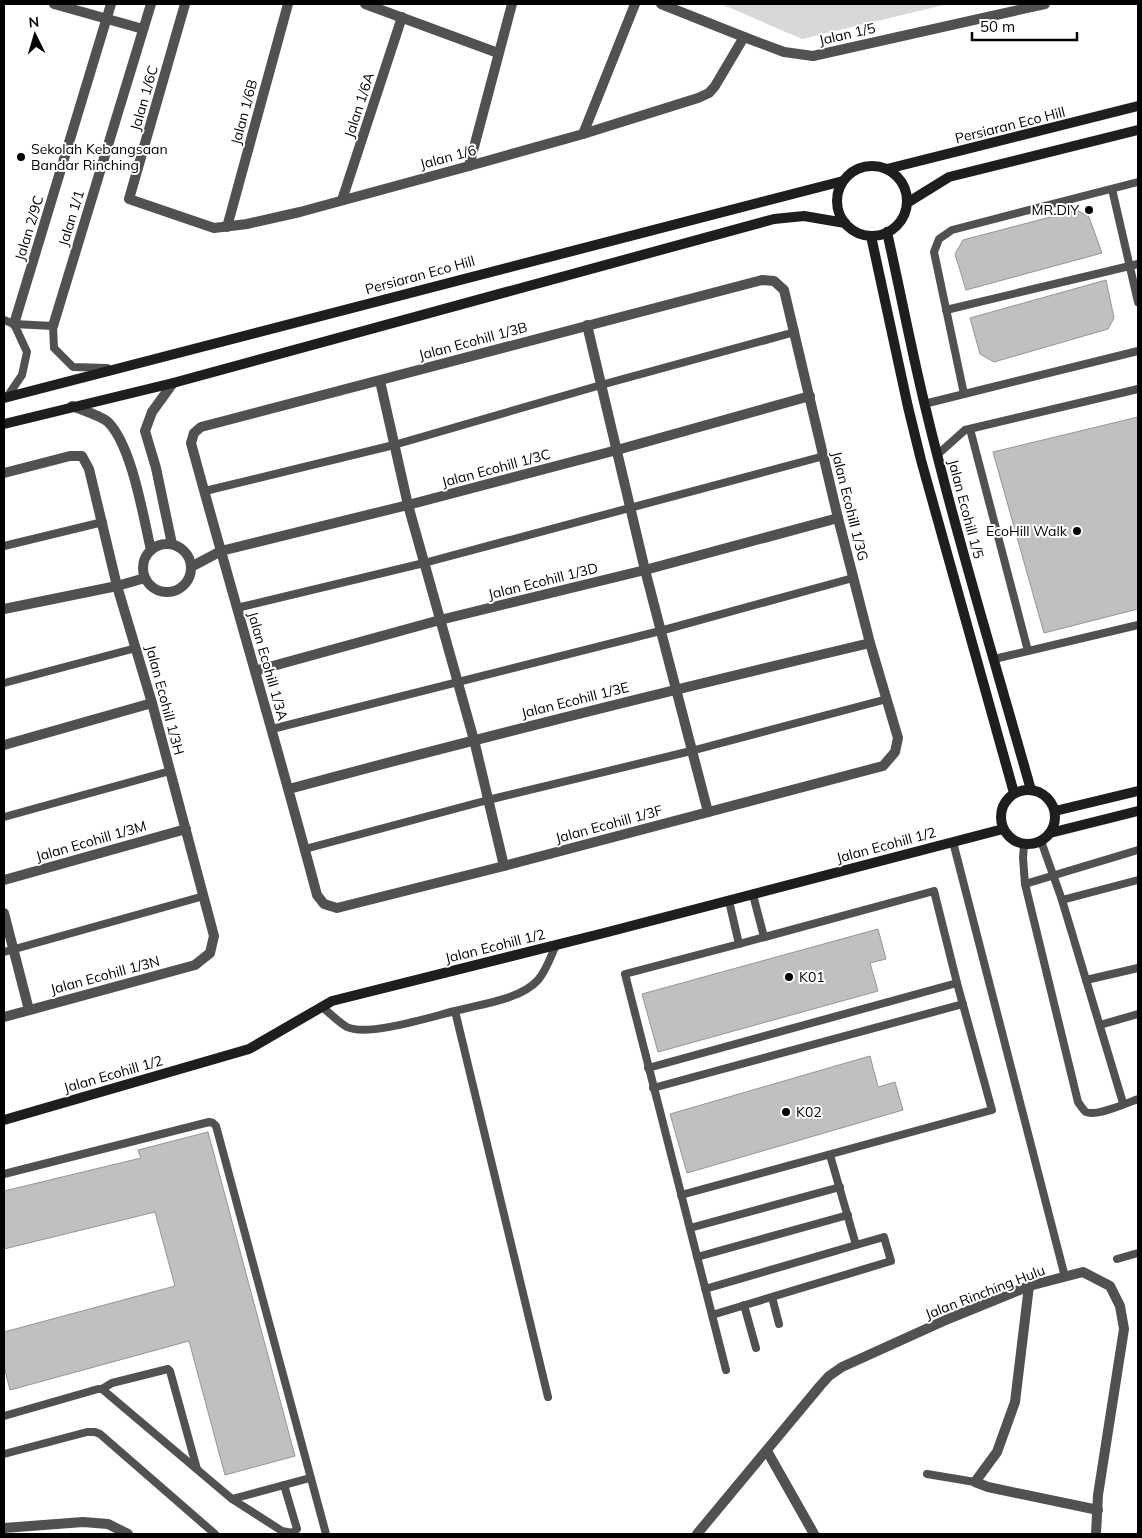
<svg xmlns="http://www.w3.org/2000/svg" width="1142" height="1538" font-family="Mulish,sans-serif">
<rect width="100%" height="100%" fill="#fff"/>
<path fill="#d8d8d8" d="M721 4H948L802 39Z"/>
<g fill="#c0c0c0" stroke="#959595">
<path d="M1077 210 1089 217 1102 253 966 290 955 254 963 240Z"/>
<path d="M1106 280 1114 318 1108 329 994 362 980 354 970 318Z"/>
<path d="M1138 417V609L1044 633 993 452Z"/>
<path d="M878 929 886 959 870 963 878 991 658 1052 642 994Z"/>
<path d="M870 1056 878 1087 895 1082 903 1110 687 1173 670 1114Z"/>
<path d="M208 1132 295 1456 225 1475 189 1341 10 1390 4 1366V1332L175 1286 155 1212 4 1249V1191L141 1158 138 1150Z"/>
</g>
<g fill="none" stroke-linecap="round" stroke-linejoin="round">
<g stroke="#515151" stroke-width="8">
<path d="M1112 189 1138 302"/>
<path d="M946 310 1138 264"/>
<path d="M4 320 14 324 53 326 54 348 73 367 107 368"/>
<path d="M964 394 934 252 939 239 952 230 1138 182"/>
<path d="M7 397 22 375 27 352 14 324"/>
<path d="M924 404 1138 351"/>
<path d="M970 429 1028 651"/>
<path d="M937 455 965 430 1138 389"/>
<path d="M205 491 394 445 601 385 795 332"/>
<path d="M4 546 103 522"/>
<path d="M237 608 424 563 824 456"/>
<path d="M994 659 1138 625"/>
<path d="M4 683 136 648"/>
<path d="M272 729 660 631 853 578"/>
<path d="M4 817 170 771"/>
<path d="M1041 841 1062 900 1123 1103"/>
<path d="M953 842 1065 1277"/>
<path d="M1024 844 1023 858 1025 884 1078 1102C1081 1106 1083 1110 1086 1112 1096 1117 1127 1103 1138 1099"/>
<path d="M305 849 488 800 691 751 887 699"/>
<path d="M1025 884 1138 850"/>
<path d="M753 895 764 937"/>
<path d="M1062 900 1138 880"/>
<path d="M4 952 204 896"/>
<path d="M1086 980 1138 968"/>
<path d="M322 1007C330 1013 338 1022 347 1027 367 1037 431 1017 455 1011"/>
<path d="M1100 1025 1138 1014"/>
<path d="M648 1068 957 983"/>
<path d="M653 1088 963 1004"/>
<path d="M4 1174 209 1122 213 1123 216 1126 326 1534"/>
<path d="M681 1195 992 1110 957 983 934 891 739 944"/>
<path d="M690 1228 840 1187"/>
<path d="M697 1257 848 1215"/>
<path d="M1117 1259 1138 1253"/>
<path d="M705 1289 856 1245 830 1155"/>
<path d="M772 1297 779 1324"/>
<path d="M744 1305 756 1348"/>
<path d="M712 1315 891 1261 884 1237 856 1245"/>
<path d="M726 1370 625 974 739 944 729 901"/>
<path d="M102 1389 232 1499 310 1478"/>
<path d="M548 1397 455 1011C480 1004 520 1000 538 980 546 971 551 956 556 945"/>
<path d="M4 1416 98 1389H102L112 1383 168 1369 170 1371 197 1469"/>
<path d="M4 1454 87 1432H95L100 1434 215 1534"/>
<path d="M927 1474 975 1482"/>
<path d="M232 1499 282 1531 293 1533 297 1529 284 1485"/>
</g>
<g stroke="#515151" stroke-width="10">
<path d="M54 4 143 29"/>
<path d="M185 4 129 199 214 228 247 224 300 212 469 166 583 134 698 98 709 93 715 86 744 37"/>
<path d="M365 4 498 53"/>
<path d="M661 4 744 37 784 52 813 56 1045 4"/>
<path d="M583 134 635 4"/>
<path d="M469 166 512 4"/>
<path d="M342 200 402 17"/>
<path d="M227 227 288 4"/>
<path d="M762 280 774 281 784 290 838 518 870 643 898 738 895 752 883 766 504 866 337 908 324 904 317 895C277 744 232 594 191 443L194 433 201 427Z"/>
<path d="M14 324 111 4"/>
<path d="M587 325 645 570 708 812"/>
<path d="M53 326 151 4"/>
<path d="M380 381 408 505 474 740 504 866"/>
<path d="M72 406C82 410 101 416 108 422 132 446 143 516 151 550"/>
<path d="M4 473 70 456H82L89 469 117 586 152 703 214 936 210 953 195 965 4 1017"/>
<circle cx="167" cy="568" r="24"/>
<path d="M172 544 156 468 145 431 152 412 173 383"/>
<path d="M191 567 221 551 408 505 617 450 810 396"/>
<path d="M4 609 117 586 145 578"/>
<path d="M255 671 440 620 645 570 838 518"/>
<path d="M4 745 152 703"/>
<path d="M289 789C482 737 676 689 870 643"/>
<path d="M4 880 186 829"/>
<path d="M4 913 29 1010"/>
<path d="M1029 1286 1015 1402 997 1452 975 1482 988 1487 1098 1510"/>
<path d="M767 1451 814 1534"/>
<path d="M4 1528 83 1522 108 1524 128 1534"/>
<path d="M697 1534 820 1386 829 1376 842 1367 948 1319 1029 1286 1083 1272 1110 1286 1120 1306 1124 1329 1098 1495 1096 1534"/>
</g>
<g stroke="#1e1e1e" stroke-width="10">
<circle cx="872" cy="201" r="35"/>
<path d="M887 169 1138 106"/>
<path d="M907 203 949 177 1138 130"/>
<path d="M887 232C900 290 911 348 925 406 956 535 995 662 1031 790"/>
<path d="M871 236 908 407 921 460 1014 793"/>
<path d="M4 398 843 181"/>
<path d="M4 424 173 383 774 219 804 216 845 223"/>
<circle cx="1028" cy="817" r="27"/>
<path d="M1055 811 1138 791"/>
<path d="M1050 833 1138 811"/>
<path d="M4 1120 249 1049 332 1001 604 933 1003 829"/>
</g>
</g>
<g fill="#000" stroke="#fff" stroke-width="2">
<circle cx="21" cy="157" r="5"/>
<circle cx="1089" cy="210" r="5"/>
<circle cx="1077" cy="531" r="5"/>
<circle cx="789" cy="977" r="5"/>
<circle cx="786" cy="1112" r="5"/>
</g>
<g text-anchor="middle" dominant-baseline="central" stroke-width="4" stroke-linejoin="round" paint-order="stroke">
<g font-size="14" fill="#000" stroke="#fff">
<text transform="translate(847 34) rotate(-13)">Jalan 1/5</text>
<text transform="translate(144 98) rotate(-74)">Jalan 1/6C</text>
<text transform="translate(359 105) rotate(-72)">Jalan 1/6A</text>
<text transform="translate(244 112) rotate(-75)">Jalan 1/6B</text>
<text transform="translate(1010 125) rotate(-14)">Persiaran Eco Hill</text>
<text transform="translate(448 157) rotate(-15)">Jalan 1/6</text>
<text transform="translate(71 218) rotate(-73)">Jalan 1/1</text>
<text transform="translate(29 228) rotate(-73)">Jalan 2/9C</text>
<text transform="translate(420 275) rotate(-15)">Persiaran Eco Hill</text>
<text transform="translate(473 341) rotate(-15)">Jalan Ecohill 1/3B</text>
<text transform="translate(496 468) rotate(-15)">Jalan Ecohill 1/3C</text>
<text transform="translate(850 506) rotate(76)">Jalan Ecohill 1/3G</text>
<text transform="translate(966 509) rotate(75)">Jalan Ecohill 1/5</text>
<text transform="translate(543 581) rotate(-14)">Jalan Ecohill 1/3D</text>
<text transform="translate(268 666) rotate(74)">Jalan Ecohill 1/3A</text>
<text transform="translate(165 700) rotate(75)">Jalan Ecohill 1/3H</text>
<text transform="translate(575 700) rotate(-14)">Jalan Ecohill 1/3E</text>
<text transform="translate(609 824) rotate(-15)">Jalan Ecohill 1/3F</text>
<text transform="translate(91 841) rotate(-16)">Jalan Ecohill 1/3M</text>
<text transform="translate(886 845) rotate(-15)">Jalan Ecohill 1/2</text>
<text transform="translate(495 946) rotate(-14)">Jalan Ecohill 1/2</text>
<text transform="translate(105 975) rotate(-15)">Jalan Ecohill 1/3N</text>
<text transform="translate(113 1074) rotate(-16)">Jalan Ecohill 1/2</text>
<text transform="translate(985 1292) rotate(-21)">Jalan Rinching Hulu</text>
</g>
<g font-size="14" fill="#000" stroke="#fff" text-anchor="start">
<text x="31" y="149">Sekolah Kebangsaan<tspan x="31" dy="16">Bandar Rinching</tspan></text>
<text x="1079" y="210" text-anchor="end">MR.DIY</text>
<text x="1067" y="531" text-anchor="end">EcoHill Walk</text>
<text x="799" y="977">K01</text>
<text x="796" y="1112">K02</text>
</g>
</g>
<rect width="1142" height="1538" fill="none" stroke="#000000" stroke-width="10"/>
<g transform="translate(35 35) rotate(355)" stroke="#ffffff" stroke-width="4" paint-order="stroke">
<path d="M0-4L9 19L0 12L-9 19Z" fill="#000000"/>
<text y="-8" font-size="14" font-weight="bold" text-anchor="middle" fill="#000000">N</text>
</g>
<path d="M972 32v8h105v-8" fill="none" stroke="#000000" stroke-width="2.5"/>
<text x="980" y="32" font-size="15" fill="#000000" stroke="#ffffff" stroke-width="4" paint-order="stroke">50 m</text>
</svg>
